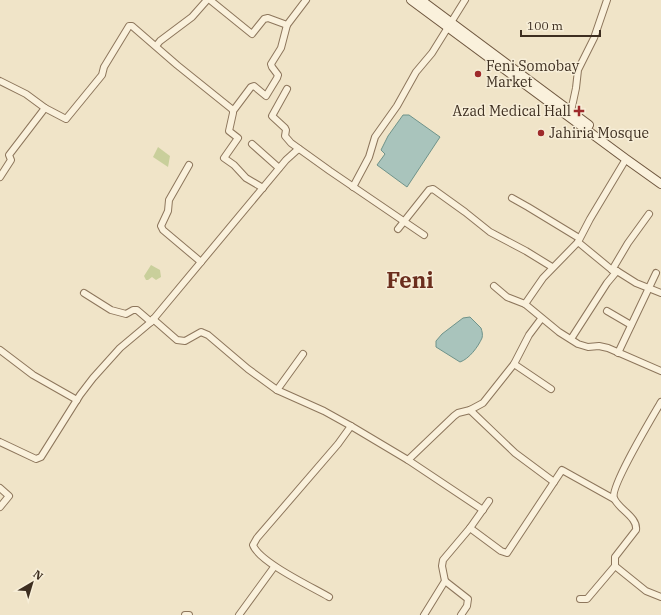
<svg xmlns="http://www.w3.org/2000/svg" width="661" height="615" font-family="'IBM Plex Serif',serif">
<rect width="100%" height="100%" fill="#f0e4c8"/>
<g fill="#c9cf9b">
<path d="M158 147 170 156 168 167 153 157Z"/>
<path d="M151 265 160 270 161 277 156 280 152 277 148 280H146L144 276Z"/>
</g>
<g fill="#a9c4bc" stroke="#6f938a">
<path d="M403 115H409L440 137 407 187 377 165 385 154 381 150 388 136Z"/>
<path d="M470 317 481 328C482 331 483 335 482 338 478 347 469 359 460 362L436 347V341L442 334 463 318Z"/>
</g>
<g fill="none" stroke-linecap="round" stroke-linejoin="round">
<g stroke="#8d765c" stroke-width="8">
<g id="street">
<path d="M210 0 252 34 264 19 268 18 287 25 306 0"/>
<path d="M156 46 160 41 192 17 207 0"/>
<path d="M0 81 26 94 45 108 66 119 102 75 104 67 129 26H132L177 65 233 110V113L229 131 238 138 224 158 234 165 246 178 263 188"/>
<path d="M287 89 272 116 285 128 286 130 285 136 291 143 330 171 424 235"/>
<path d="M233 111 251 87 254 86 266 96 277 78 278 75 272 67 271 64 281 48 287 25"/>
<path d="M570 116 576 88 578 70 594 38 607 0"/>
<path d="M252 144 279 168"/>
<path d="M189 165 169 200 168 211 161 226 163 230 201 262"/>
<path d="M0 177 11 160 9 155 45 108"/>
<path d="M353 187 369 157 375 137 397 106 416 72 432 53 465 0"/>
<path d="M512 198 528 207 579 238"/>
<path d="M398 229 429 190 433 189 465 212 490 232 526 251 552 267"/>
<path d="M578 242 612 270 617 271 636 283 661 293"/>
<path d="M612 270 628 243 649 214"/>
<path d="M494 286 507 297 525 304 559 332 578 344 588 347 599 346 608 348 661 371"/>
<path d="M84 293 111 310 126 314 133 310H137L151 322"/>
<path d="M525 304 543 278 578 242 590 219 626 159"/>
<path d="M607 311 631 325"/>
<path d="M153 319 177 340 185 341 201 332 208 335 248 369 277 390 324 411 351 426 408 460 483 510"/>
<path d="M571 339 607 283 617 271"/>
<path d="M0 350 33 375 77 400"/>
<path d="M618 353 656 273"/>
<path d="M514 364 551 389"/>
<path d="M277 390 303 354"/>
<path d="M470 410 515 453 554 482"/>
<path d="M0 442 36 459 41 457 80 395 93 378 120 348 151 322 286 160 296 151 299 149"/>
<path d="M408 460 454 416 458 413 470 410 483 403 514 364 529 335 541 319"/>
<path d="M0 488 9 496 0 507"/>
<path d="M470 528 501 551 507 553 562 470 614 499"/>
<path d="M615 566 646 591 661 597"/>
<path d="M445 581 468 599 467 606 461 615"/>
<path d="M329 597C312 587 259 562 253 545L257 538 338 444 351 426"/>
<path d="M580 599H587L615 566V557L636 530C638 517 618 509 614 498 610 487 653 416 661 402"/>
<path d="M185 615H189"/>
<path d="M239 615 274 567"/>
<path d="M424 615 445 581 442 566 443 560 470 528 489 501"/>
</g>
</g>
<g stroke="#6f573f" stroke-width="10">
<g id="secondary">
<path d="M411 0 626 159 661 184"/>
<path d="M421 0 589 125"/>
</g>
</g>
<use href="#street" stroke="#faf1dc" stroke-width="6"/>
<use href="#secondary" stroke="#faf1dc" stroke-width="8"/>
</g>
<g fill="#9e2a2b" stroke="#f7eed8" stroke-width="1.5">
<circle cx="478" cy="74" r="4"/>
<path d="M577 105h4v4h4v4h-4v4h-4v-4h-4v-4h4z"/>
<circle cx="541" cy="133" r="4"/>
</g>
<g text-anchor="middle" dominant-baseline="central" stroke-width="3" stroke-linejoin="round" paint-order="stroke">
<g font-size="14" fill="#3d2e20" stroke="#f7eed8" text-anchor="start">
<text x="486" y="66">Feni Somobay<tspan x="486" dy="16">Market</tspan></text>
<text x="571" y="111" text-anchor="end">Azad Medical Hall</text>
<text x="549" y="133">Jahiria Mosque</text>
</g>
<g font-size="22" font-weight="bold" fill="#6b2e1e" stroke="#f7eed8">
<text x="410" y="279">Feni</text>
</g>
</g>
<g transform="translate(32 583) rotate(38)" stroke="#f7eed8" stroke-width="3" paint-order="stroke">
<path d="M0-3L7 15L0 10L-7 15Z" fill="#3d2e20"/>
<text y="-6" font-size="11" font-weight="bold" text-anchor="middle" fill="#3d2e20">N</text>
</g>
<path d="M521 30v6h79v-6" fill="none" stroke="#3d2e20" stroke-width="2"/>
<text x="527" y="30" font-size="12" fill="#3d2e20" stroke="#f7eed8" stroke-width="3" paint-order="stroke">100 m</text>
</svg>
